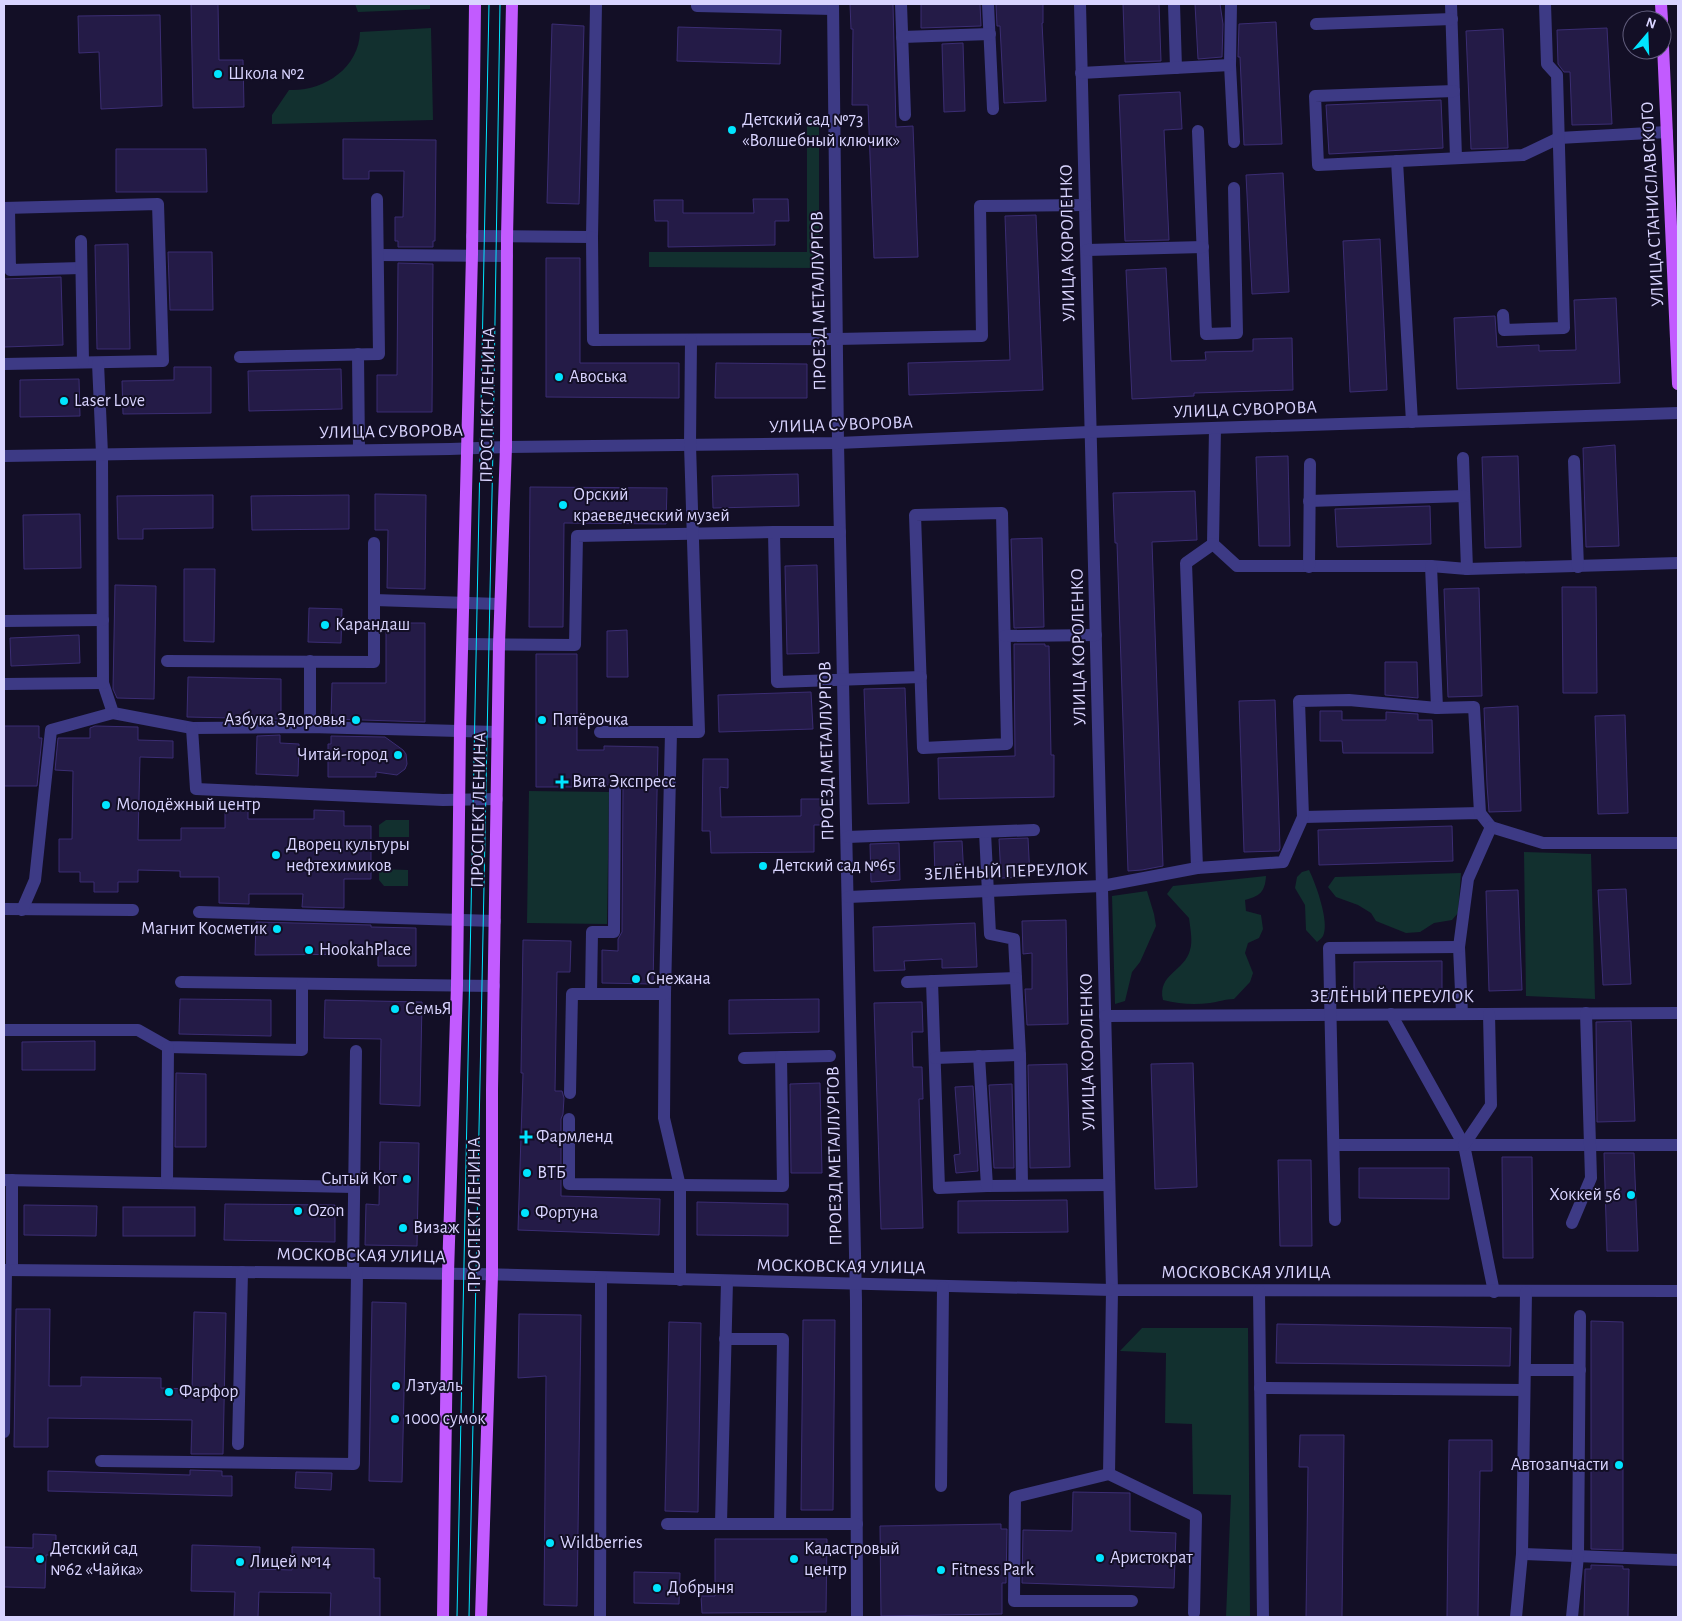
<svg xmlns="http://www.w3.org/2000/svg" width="1682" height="1621" font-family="'Alegreya Sans',sans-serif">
<rect width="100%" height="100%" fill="#130f26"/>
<g fill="#12302f">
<path d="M355 4H430V9L358 12Z"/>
<path d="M431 28 433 120 272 124V115L289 90C322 92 359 69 360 32Z"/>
<path d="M807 116H819V268L649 267V252H807Z"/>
<path d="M529 791 609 792 607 924 527 923Z"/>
<path d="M386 820H409V837H379V825Z"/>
<path d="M1524 852 1591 854 1595 999 1526 996Z"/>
<path d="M379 869 408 870V886H384L379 880Z"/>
<path d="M1309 870C1316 884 1330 923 1323 936 1321 939 1319 940 1317 942L1306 930 1305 905 1295 888 1297 877 1302 872Z"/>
<path d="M1461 873 1458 913 1452 920 1434 923 1420 932 1406 933 1376 921 1371 913 1358 905 1336 897 1328 887 1335 877Z"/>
<path d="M1266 876C1265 893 1259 896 1245 900L1246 911 1261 915 1263 929 1259 938 1248 943 1245 953 1253 973 1250 982 1234 999C1225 999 1218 1002 1210 1003 1194 1005 1179 1004 1163 1000 1157 974 1185 971 1190 950 1193 941 1190 927 1189 918L1167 894 1173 886Z"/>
<path d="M1147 891 1154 914 1156 926 1140 962 1132 972 1125 1001 1115 1004 1112 896Z"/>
<path d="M1142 1328H1248L1250 1617H1226L1231 1495 1193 1494 1192 1424 1165 1423 1166 1353 1120 1351Z"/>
</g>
<g fill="#241b47" stroke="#3b2d73">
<path d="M191 4H218L219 60H243L244 107 193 108Z"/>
<path d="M850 4H893L896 127 913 126 918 257 874 258 868 105H852L853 29H851Z"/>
<path d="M921 4H980L981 26 921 28Z"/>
<path d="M996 4H1043V23H1042L1046 101 1004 103 1000 26H997Z"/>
<path d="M1123 4H1159L1161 61 1125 62Z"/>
<path d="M1195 4H1220L1223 24 1222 57 1198 59Z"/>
<path d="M160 15 162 106 101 109 99 52 79 53 78 16Z"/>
<path d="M1276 22 1282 144 1244 145 1240 57H1238L1239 24Z"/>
<path d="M552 24 584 26 579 204 547 203Z"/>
<path d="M678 27 781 30 780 64 677 61Z"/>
<path d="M1607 28 1612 124 1572 125 1570 72H1564L1558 64 1557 30Z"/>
<path d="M1503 29 1508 148 1471 149 1466 31Z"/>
<path d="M963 43 965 111 944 112 942 44Z"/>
<path d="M1180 92 1182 129 1164 130 1169 240 1125 241 1119 95Z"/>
<path d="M1441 100 1443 148 1329 154 1326 105Z"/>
<path d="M343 139 436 140 435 241H433V247H398V241H395V217H403L404 171H369V179H343Z"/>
<path d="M116 149H206L207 192H116Z"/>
<path d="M1283 173 1289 292 1252 294 1246 175Z"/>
<path d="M753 199H788L789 221H775V245L668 247V221H655L654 200H683V213H754Z"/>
<path d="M1036 215 1043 390 909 395 908 363 1010 360 1005 216Z"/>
<path d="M1380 239 1387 390 1350 392 1343 241Z"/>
<path d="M128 244 130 349H97L95 245Z"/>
<path d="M168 252H212L213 310H170Z"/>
<path d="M546 258H580V363H679V398L546 397Z"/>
<path d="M398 263 433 264 432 412H377V375H397Z"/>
<path d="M1166 268 1171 361 1206 360 1205 352 1253 351V339L1292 338 1293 390 1194 393V396L1132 399 1126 270Z"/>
<path d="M61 277 63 345 4 347V279Z"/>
<path d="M1616 298 1620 383 1457 389 1454 318 1495 316 1497 347 1539 345V351L1576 350 1574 300Z"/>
<path d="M716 363 807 364V398H715Z"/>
<path d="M174 367H211V413L123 414 122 381 174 380Z"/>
<path d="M341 369 342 409 249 411 248 371Z"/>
<path d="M79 379 80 416 20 417V380Z"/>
<path d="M1615 445 1619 546 1586 547 1583 448Z"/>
<path d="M1288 456 1290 546H1259L1256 457Z"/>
<path d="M1518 456 1521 547 1485 548 1482 457Z"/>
<path d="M798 474 799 506 713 508 712 476Z"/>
<path d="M530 487 667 488 666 524 564 523 563 627H529Z"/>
<path d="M1195 491 1197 540 1152 542 1163 866 1142 870 1128 871 1117 543H1115L1113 493Z"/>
<path d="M375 494 426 495 425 589 387 588 388 530H375Z"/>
<path d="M213 495V528L143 529V539H118L117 496Z"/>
<path d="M349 495V529L252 530 251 496Z"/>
<path d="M1430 506 1431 544 1337 547 1335 509Z"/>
<path d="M80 514 81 568 24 569 23 515Z"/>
<path d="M1042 538 1044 627 1014 628 1011 539Z"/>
<path d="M817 565 819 653 787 654 785 566Z"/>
<path d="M184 569H215L214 642 184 641Z"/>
<path d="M115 585 156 586 154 699 117 698 113 689Z"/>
<path d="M1562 587H1596L1597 693H1563Z"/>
<path d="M1479 588 1482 696 1448 697 1444 589Z"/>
<path d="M309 608 342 609 341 643 308 642Z"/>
<path d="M386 623H425V722L331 719 332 683H386Z"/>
<path d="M627 630 628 677H607V631Z"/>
<path d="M79 635 80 663 11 666 10 638Z"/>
<path d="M1014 644H1045V646H1049L1051 755H1054V797L939 799 938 758 1015 756Z"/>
<path d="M536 654H577V750H604V746L658 747 653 984 602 983V950L618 951V939L622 932 623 789 620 782 616 781 611 782 608 785H589V787H536Z"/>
<path d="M1385 662H1417L1418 698 1385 695Z"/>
<path d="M188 677 281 679V719L187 717Z"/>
<path d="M905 688 909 803 868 804 864 689Z"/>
<path d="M811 692 813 729 719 732 718 695Z"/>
<path d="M1275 700 1280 848 1279 851 1244 852 1239 701Z"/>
<path d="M1518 706 1521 811 1489 812 1487 785 1484 708Z"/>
<path d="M1320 711H1342V720H1386V712L1418 714V720H1432L1433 753H1343L1342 741H1320Z"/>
<path d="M1625 715 1628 813 1598 814 1595 716Z"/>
<path d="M4 726H39V738H42L37 786H4Z"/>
<path d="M95 726 138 727V740L173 741V758L140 757 138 840H181V828H225V807H248V819H314V810L344 811V826H371V879H344V908L302 907 303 894H249V904L219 903V877H180V871L138 870V882H118V892H94V882H80V872H59V839H72L73 771 55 770 58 738H90V728Z"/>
<path d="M280 735V743L299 744 298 776 256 774 257 736Z"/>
<path d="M331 736 385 737 403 750 406 754 407 764 405 769 397 775 376 772V777H328V744H331Z"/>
<path d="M703 759H728V788L720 787 721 817 801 816V799H822V825H814V852L711 853 710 831H702Z"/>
<path d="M1452 826 1453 861 1319 865 1318 830Z"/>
<path d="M1028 838 1030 877 1001 878 999 839Z"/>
<path d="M962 841 964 877 935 878 934 842Z"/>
<path d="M899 843 900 880 871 882 870 844Z"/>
<path d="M1626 889 1631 984 1603 985 1598 890Z"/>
<path d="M1518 890 1522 990 1489 991 1486 891Z"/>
<path d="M1066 920 1068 1024 1027 1025 1025 989H1032V953L1023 954 1022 921Z"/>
<path d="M256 922 371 925V927L416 928V966H378V954L255 955Z"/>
<path d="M975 923 977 967 942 968V959L904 961 905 970 874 971 873 927Z"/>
<path d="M523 940 571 941 570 972H557L555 1091H562L564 1098 563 1114 561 1119V1196L660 1199 659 1235 518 1230 523 1073H521Z"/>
<path d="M1442 961V991L1354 992V962Z"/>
<path d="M180 999 271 1000V1036L179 1034Z"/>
<path d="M819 999V1032L729 1034V1000Z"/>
<path d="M325 1000 422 1002 420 1106 380 1104 381 1039 324 1038Z"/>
<path d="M922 1002 923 1032H912L913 1067H922L923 1099H919L923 1228 881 1229 874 1003Z"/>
<path d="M1631 1021 1635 1121 1597 1122 1596 1022Z"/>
<path d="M95 1041V1070H22V1042Z"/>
<path d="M1193 1063 1197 1187 1155 1189 1151 1064Z"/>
<path d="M1067 1064 1070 1167 1030 1168 1028 1065Z"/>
<path d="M176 1073 206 1074V1147H175Z"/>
<path d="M820 1083 822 1173H791L790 1084Z"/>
<path d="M1012 1084 1014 1168H994L989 1085Z"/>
<path d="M973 1086 978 1171 956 1173 954 1155 960 1154 955 1087Z"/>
<path d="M380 1142 419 1143 417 1246 365 1245 366 1204 379 1205Z"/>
<path d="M1604 1153H1634L1638 1251H1607Z"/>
<path d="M1502 1157H1532L1533 1258H1503Z"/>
<path d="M1278 1160H1311L1312 1246H1280Z"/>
<path d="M1359 1168H1449V1199L1359 1198Z"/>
<path d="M1067 1200 1068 1232 958 1233V1201Z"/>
<path d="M697 1202 788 1204V1236L697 1235Z"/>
<path d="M225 1204 335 1205V1242L224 1240Z"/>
<path d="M24 1205 97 1206 96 1236 24 1235Z"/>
<rect x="123" y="1207" width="72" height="29"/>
<path d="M372 1302 406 1303 402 1482 369 1481Z"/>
<path d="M16 1309H50L49 1386H81V1377L161 1378V1388L192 1389 194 1312 226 1313 223 1454H191L192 1420 48 1418V1447H14Z"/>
<path d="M519 1314 581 1315 577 1606 544 1605 546 1376 518 1378Z"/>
<path d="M803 1320H835L833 1510H801Z"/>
<path d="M1591 1321 1623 1322V1550L1591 1549Z"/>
<path d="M669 1322 701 1323 698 1512 665 1511Z"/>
<path d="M1277 1324 1511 1328 1510 1366 1276 1363Z"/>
<path d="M1300 1435H1344L1342 1617H1306L1308 1467H1299Z"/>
<path d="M1449 1440H1492V1471H1480L1478 1617H1447Z"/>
<path d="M190 1470 222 1471V1476H232V1496L48 1491V1471L190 1475Z"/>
<path d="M296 1472 332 1473 331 1490 295 1488Z"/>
<path d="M1073 1492 1130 1493V1531L1176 1533 1174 1588 1022 1583 1023 1530 1072 1531Z"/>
<path d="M1001 1524V1529H1007L1006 1583H1002V1614L881 1616 880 1526Z"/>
<path d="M33 1534 56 1535V1555H46L45 1588 4 1587V1547L33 1548Z"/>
<path d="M715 1539H827L826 1612 702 1613 701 1596H715Z"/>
<path d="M192 1545 260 1547 259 1569 292 1570V1547L374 1549V1578H380V1617H330L331 1593 259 1592 258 1617H234L235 1592 191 1591Z"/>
<path d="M1591 1565 1623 1566V1569H1629L1628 1617H1584L1585 1569H1591Z"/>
<path d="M634 1572 680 1573 679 1604 634 1603Z"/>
</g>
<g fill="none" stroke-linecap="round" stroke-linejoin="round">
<g stroke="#3d3a85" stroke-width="12">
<path d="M697 4V6L833 9"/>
<path d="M833 4 838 443 856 1301 857 1617"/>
<path d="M901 4 905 115"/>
<path d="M988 4 993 109"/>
<path d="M1080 4 1112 1290 1109 1474"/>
<path d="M1174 4 1176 68"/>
<path d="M1231 4 1230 65 1234 142"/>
<path d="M1451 4 1456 158"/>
<path d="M1316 24 1452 19"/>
<path d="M902 37 990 34"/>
<path d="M1081 73 1230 65"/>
<path d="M1454 91 1315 96 1318 165 1523 155 1559 138 1667 132"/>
<path d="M1198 131 1206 334 1237 333 1234 188"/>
<path d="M1397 161 1412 422"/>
<path d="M4 208 158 204 163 361 4 364"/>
<path d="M9 208 10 270 81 268"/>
<path d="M472 236 592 237 596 4"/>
<path d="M592 237 593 340 837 339 982 336 980 206 1085 205"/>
<path d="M81 241 83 362"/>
<path d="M1087 250 1203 247"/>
<path d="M378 255 507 256"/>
<path d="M1503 315 1504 330 1564 328 1557 75 1547 64 1545 4"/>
<path d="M358 354 359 450"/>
<path d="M240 357 379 354 377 199"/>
<path d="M98 363 102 454 103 683 113 713 192 728 310 727 497 732"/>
<path d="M1215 428 1213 544 1237 566H1431L1467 569 1678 563"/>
<path d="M4 456 450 449 506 447 838 443 1090 432 1678 413"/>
<path d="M1463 458 1467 569"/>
<path d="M1574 461 1578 567"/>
<path d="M1309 501 1464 496"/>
<path d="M1002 513 1007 744 923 748 915 515Z"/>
<path d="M774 532 777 682 921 677"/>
<path d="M1431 566 1437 708"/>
<path d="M1309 567 1310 464"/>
<path d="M374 600 500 604"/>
<path d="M4 621 103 620"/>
<path d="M1005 636 1096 635"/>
<path d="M463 644 575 645 577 536 774 532H840"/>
<path d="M167 661 374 662V543"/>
<path d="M4 684 103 683"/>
<path d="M310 727V661"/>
<path d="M192 728 196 789 443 800 497 799"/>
<path d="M600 732H699L690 445 691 340"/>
<path d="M671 732 665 994 664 1118 680 1186V1280"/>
<path d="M1303 817 1480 813 1491 827"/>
<path d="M1491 827 1543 843H1678"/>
<path d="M985 832 990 934 1014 939 1020 1055 1022 1185"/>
<path d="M847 837 1034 830"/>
<path d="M1197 868 1186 563 1213 544"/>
<path d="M848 897 1102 886 1197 868 1283 862 1303 817 1299 701 1349 700 1437 708 1474 707 1480 813"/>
<path d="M4 909 133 910"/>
<path d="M22 910 35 880 51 730 113 713"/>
<path d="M199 912 495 921"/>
<path d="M932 981 939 1188 987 1186 1109 1185"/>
<path d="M181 982 494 986"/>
<path d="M907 982 1016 978"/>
<path d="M591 994 592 932H614L615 789"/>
<path d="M1391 1014 1464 1145 1494 1292"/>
<path d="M1462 1014 1459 947 1468 879 1491 827"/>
<path d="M1105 1016 1678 1013"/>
<path d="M4 1030H138L168 1047 302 1050V984"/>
<path d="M979 1056 987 1186"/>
<path d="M744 1058 830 1056"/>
<path d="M935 1058 1020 1055"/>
<path d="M570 1093 572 994H665"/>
<path d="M569 1119V1184L783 1186 781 1057"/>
<path d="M1334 1145H1678"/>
<path d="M1464 1145 1491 1105 1489 1014"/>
<path d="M4 1180 354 1187"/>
<path d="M12 1180V1270"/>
<path d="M167 1183 168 1047"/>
<path d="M1335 1220 1329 948 1459 947"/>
<path d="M1572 1223 1591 1178 1586 1013"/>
<path d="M4 1270 477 1274 1112 1290 1678 1291"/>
<path d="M353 1273 356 1051"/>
<path d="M1259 1291 1263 1617"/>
<path d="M725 1339H783L780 1524"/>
<path d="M1525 1370H1580"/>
<path d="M1260 1388 1524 1390"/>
<path d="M4 1432 6 1270"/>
<path d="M238 1444 242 1272"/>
<path d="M101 1461 354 1464 357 1273"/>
<path d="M941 1486 943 1287"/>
<path d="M721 1523 727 1281"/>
<path d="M667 1524H857"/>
<path d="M1522 1554 1678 1560"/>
<path d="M1132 1601H1014L1015 1497 1109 1474 1196 1516 1194 1613"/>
<path d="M600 1617 601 1278"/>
<path d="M1516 1617 1522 1554 1526 1292"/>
<path d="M1572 1617 1578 1556 1580 1316"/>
</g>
<g stroke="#c25bff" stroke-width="12">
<path d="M1661 4 1662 20"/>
<path d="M1662 23 1678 384"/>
<path d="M443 1617 448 1274 457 985 460 730 472 254 475 4"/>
<path d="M481 1617 492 1275V1090L499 644 506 447 507 237 512 4"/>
</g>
<g stroke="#00e5ff" stroke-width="1">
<path d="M457 1617 489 4"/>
<path d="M469 1617 493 447 500 4"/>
</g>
</g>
<g fill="#00e5ff" stroke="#130f26" stroke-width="2">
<circle cx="218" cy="74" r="5"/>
<circle cx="732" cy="130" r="5"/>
<circle cx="559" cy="377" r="5"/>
<circle cx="64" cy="401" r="5"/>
<circle cx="563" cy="505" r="5"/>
<circle cx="325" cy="625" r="5"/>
<circle cx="356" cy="720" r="5"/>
<circle cx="542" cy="720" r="5"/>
<circle cx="398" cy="755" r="5"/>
<path d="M559.5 774.5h5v5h5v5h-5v5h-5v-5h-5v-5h5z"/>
<circle cx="106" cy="805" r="5"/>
<circle cx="276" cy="855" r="5"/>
<circle cx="763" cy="866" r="5"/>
<circle cx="277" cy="929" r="5"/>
<circle cx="309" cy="950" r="5"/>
<circle cx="636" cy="979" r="5"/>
<circle cx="395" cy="1009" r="5"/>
<path d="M523.5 1129.5h5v5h5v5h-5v5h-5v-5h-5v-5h5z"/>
<circle cx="527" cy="1173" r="5"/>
<circle cx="407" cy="1179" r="5"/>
<circle cx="1631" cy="1195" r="5"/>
<circle cx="298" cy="1211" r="5"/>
<circle cx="525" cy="1213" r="5"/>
<circle cx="403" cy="1228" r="5"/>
<circle cx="396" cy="1386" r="5"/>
<circle cx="169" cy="1392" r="5"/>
<circle cx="395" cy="1419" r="5"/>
<circle cx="1619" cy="1465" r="5"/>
<circle cx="550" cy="1543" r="5"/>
<circle cx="1100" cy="1558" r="5"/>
<circle cx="40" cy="1559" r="5"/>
<circle cx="794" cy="1559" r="5"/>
<circle cx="240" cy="1562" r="5"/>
<circle cx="941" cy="1570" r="5"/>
<circle cx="657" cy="1588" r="5"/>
</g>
<g text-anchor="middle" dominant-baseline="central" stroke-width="4" stroke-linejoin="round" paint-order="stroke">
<g font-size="18" fill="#d9d4ff" stroke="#130f26" text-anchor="start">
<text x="228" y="74">Школа №2</text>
<text x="742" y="120">Детский сад №73<tspan x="742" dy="21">«Волшебный ключик»</tspan></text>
<text x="569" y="377">Авоська</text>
<text x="74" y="401">Laser Love</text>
<text x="573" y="495">Орский<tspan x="573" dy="21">краеведческий музей</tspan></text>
<text x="335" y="625">Карандаш</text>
<text x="346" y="720" text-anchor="end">Азбука Здоровья</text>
<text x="552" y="720">Пятёрочка</text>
<text x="388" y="755" text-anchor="end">Читай-город</text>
<text x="572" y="782">Вита Экспресс</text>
<text x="116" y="805">Молодёжный центр</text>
<text x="286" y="845">Дворец культуры<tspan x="286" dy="21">нефтехимиков</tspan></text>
<text x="773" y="866">Детский сад №65</text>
<text x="267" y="929" text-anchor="end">Магнит Косметик</text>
<text x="319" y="950">HookahPlace</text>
<text x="646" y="979">Снежана</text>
<text x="405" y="1009">СемьЯ</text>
<text x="536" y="1137">Фармленд</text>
<text x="537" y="1173">ВТБ</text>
<text x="397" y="1179" text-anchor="end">Сытый Кот</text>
<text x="1621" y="1195" text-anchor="end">Хоккей 56</text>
<text x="308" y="1211">Ozon</text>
<text x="535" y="1213">Фортуна</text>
<text x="413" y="1228">Визаж</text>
<text x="406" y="1386">Лэтуаль</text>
<text x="179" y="1392">Фарфор</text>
<text x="405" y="1419">1000 сумок</text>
<text x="1609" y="1465" text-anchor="end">Автозапчасти</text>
<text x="560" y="1543">Wildberries</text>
<text x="50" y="1549">Детский сад<tspan x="50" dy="21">№62 «Чайка»</tspan></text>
<text x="804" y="1549">Кадастровый<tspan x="804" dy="21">центр</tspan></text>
<text x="1110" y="1558">Аристократ</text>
<text x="250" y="1562">Лицей №14</text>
<text x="951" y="1570">Fitness Park</text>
<text x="667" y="1588">Добрыня</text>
</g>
<g font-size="18" fill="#d9d4ff" stroke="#130f26">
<text transform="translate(1653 204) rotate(-93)">УЛИЦА СТАНИСЛАВСКОГО</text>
<text transform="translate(1068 243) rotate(-91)">УЛИЦА КОРОЛЕНКО</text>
<text transform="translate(819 301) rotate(-91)">ПРОЕЗД МЕТАЛЛУРГОВ</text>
<text transform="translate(488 405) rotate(-89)">ПРОСПЕКТ ЛЕНИНА</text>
<text transform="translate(1245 410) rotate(-2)">УЛИЦА СУВОРОВА</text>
<text transform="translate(841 425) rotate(-2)">УЛИЦА СУВОРОВА</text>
<text transform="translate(391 432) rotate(-1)">УЛИЦА СУВОРОВА</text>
<text transform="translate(1079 647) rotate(-91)">УЛИЦА КОРОЛЕНКО</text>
<text transform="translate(827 751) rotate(-91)">ПРОЕЗД МЕТАЛЛУРГОВ</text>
<text transform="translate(479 810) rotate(-89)">ПРОСПЕКТ ЛЕНИНА</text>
<text transform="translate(1006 872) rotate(-2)">ЗЕЛЁНЫЙ ПЕРЕУЛОК</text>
<text x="1392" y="997">ЗЕЛЁНЫЙ ПЕРЕУЛОК</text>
<text transform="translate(1088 1052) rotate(-91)">УЛИЦА КОРОЛЕНКО</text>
<text transform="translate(835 1156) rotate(-91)">ПРОЕЗД МЕТАЛЛУРГОВ</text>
<text transform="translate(475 1215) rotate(-90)">ПРОСПЕКТ ЛЕНИНА</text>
<text transform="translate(361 1256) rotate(1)">МОСКОВСКАЯ УЛИЦА</text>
<text transform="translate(841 1267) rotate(1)">МОСКОВСКАЯ УЛИЦА</text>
<text x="1246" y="1273">МОСКОВСКАЯ УЛИЦА</text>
</g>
</g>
<rect width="1682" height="1621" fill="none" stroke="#d9d4ff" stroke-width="10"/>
<g transform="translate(1647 35) rotate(19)"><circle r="24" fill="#130f26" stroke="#625e7d"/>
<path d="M0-4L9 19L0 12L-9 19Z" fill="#00e5ff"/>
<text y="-8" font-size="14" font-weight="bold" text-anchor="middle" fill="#d9d4ff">N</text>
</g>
</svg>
